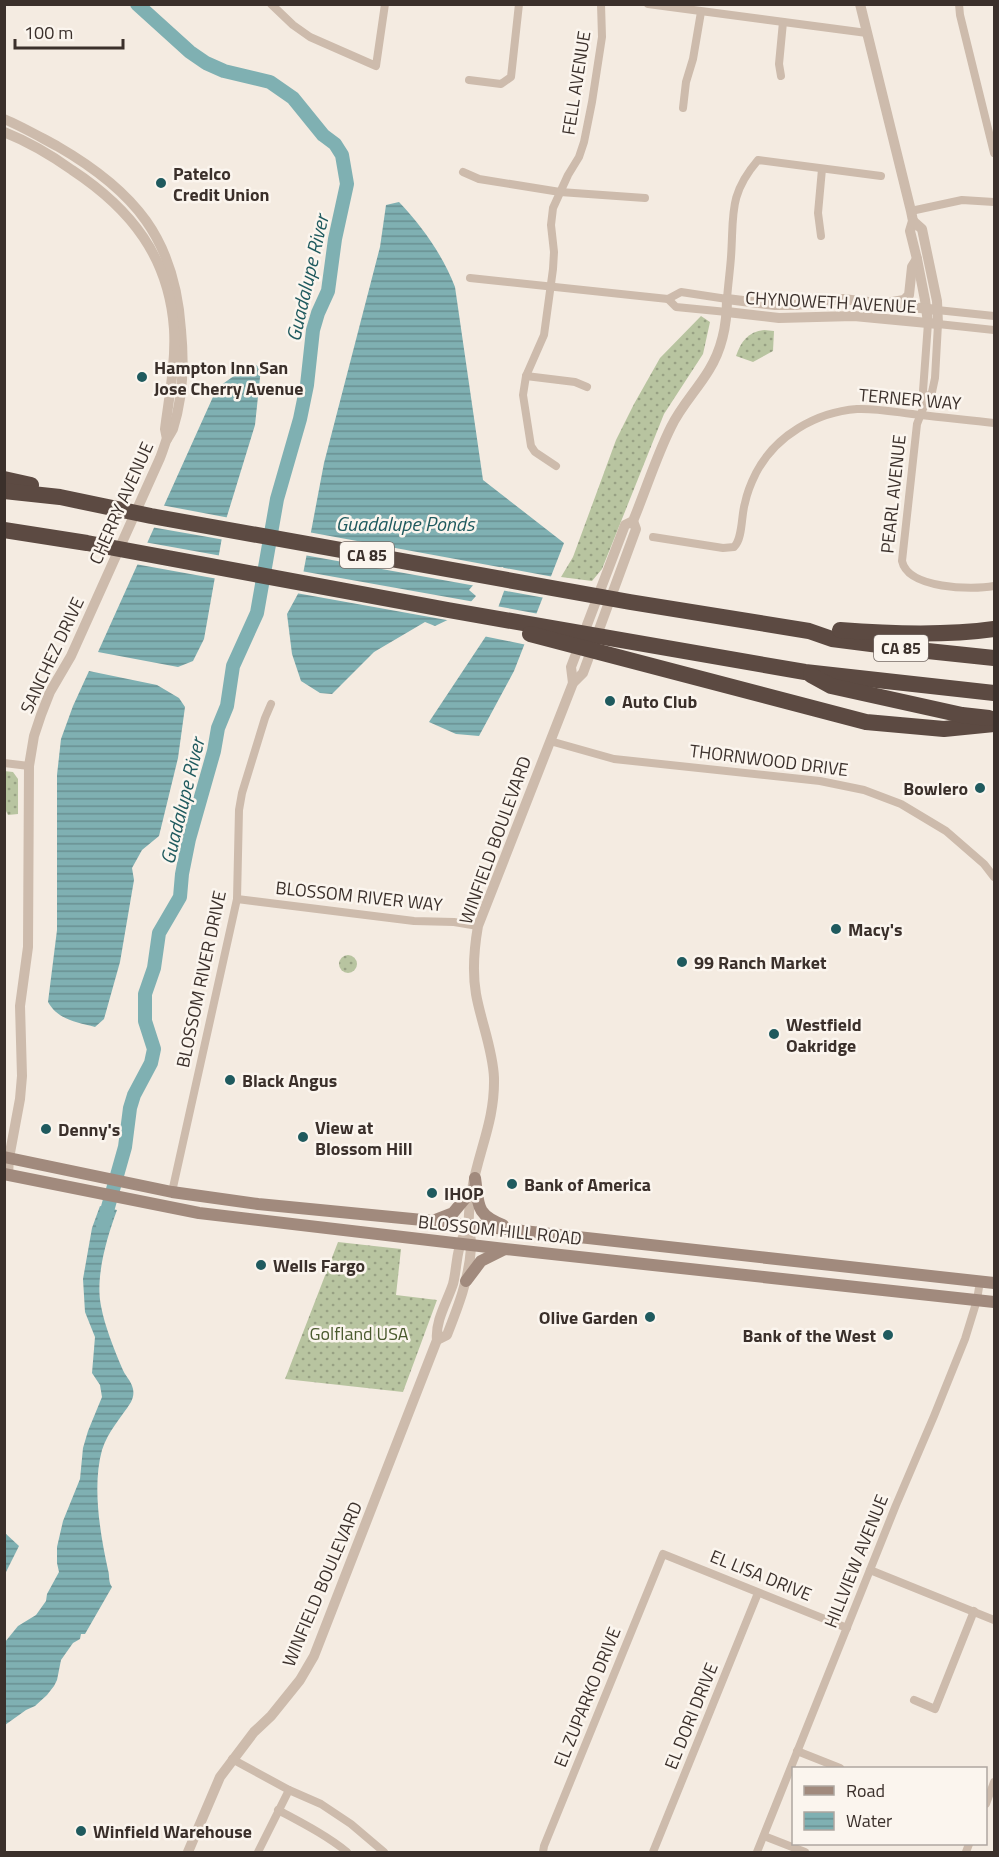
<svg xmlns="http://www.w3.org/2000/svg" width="999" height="1857" font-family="'Titillium Web',sans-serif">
<defs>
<pattern id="grass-dots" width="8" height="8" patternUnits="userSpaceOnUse" patternTransform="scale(1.5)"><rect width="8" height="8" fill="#b8c4a0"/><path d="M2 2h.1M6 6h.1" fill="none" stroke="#97a083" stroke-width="1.8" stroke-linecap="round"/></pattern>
<pattern id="water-rules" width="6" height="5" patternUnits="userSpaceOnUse" patternTransform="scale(1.5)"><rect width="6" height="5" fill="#7fb0b2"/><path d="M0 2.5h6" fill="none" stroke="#699091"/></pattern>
</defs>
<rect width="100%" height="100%" fill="#f4ebe1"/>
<g fill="url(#grass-dots)">
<path d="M701 316 710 322 703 354 664 414 602 569 592 581 561 577 573 557 616 440 634 404 660 358Z"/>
<path d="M764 330 774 331 773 351 753 362 736 356C741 341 748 332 764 330Z"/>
<path d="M4 771 13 772 18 779V814L8 815 5 809Z"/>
<circle cx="348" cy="964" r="9"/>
<path d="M338 1242 401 1249 396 1295 437 1300 403 1392 285 1379Z"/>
</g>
<g fill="url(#water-rules)">
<path d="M399 202C423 227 443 256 455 287L483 480 564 543 514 671 479 736 456 734 429 722 490 630 508 580 503 567C489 569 478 579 469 590L476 596 460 614 435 626 425 622 374 652 332 694 320 693 301 681 292 654 287 614 300 590 324 463 380 247 386 205Z"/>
<path d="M252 363 261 368 255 425 224 526 204 639 193 661 178 667 98 652 217 388Z"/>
<path d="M89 671 157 685 179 698 185 707 178 758 159 836 142 850 132 868 134 880 120 962 104 1019 95 1027C77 1022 58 1020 48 1002L57 930V775L61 739 73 706Z"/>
<path d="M100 1206 117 1210C107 1237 95 1277 101 1306 105 1327 114 1349 122 1368 125 1376 131 1380 133 1389 134 1394 133 1398 131 1402 121 1418 108 1431 102 1450 92 1486 100 1533 108 1570 110 1576 108 1582 112 1587L85 1634H81L80 1639 73 1643 61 1660 57 1680 54 1686 47 1695 35 1706 26 1710 5 1725V1642L18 1626 36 1615 46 1601 47 1594 59 1572 57 1563V1547L63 1521 80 1479 83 1448 88 1431 102 1397 100 1385 92 1373 95 1337 85 1312 83 1279 92 1228Z"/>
<path d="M5 1533 19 1546 5 1574Z"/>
</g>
<g fill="#f4ebe1">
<path d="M161 505 230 518 225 540 151 527Z"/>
<path d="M308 532 554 577 545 598 501 590 505 580 501 570 495 571 476 586 304 555Z"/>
<path d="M144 542 222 556 218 579 135 564Z"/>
<path d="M301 571 475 602 462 616 452 621 296 593Z"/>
<path d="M496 606 539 614 527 645 483 636 488 629Z"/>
</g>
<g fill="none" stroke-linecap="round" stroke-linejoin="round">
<path stroke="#7fb0b2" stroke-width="14" d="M103 1225 125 1147 130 1108 134 1095 151 1063 154 1049 145 1021V994L154 968 159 933 180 897 182 874 189 839 214 751 218 728 227 706 233 666 257 613 277 499 300 419 307 385 313 330 318 313 328 291 335 239 347 184 342 155 335 144 323 135 293 98 270 82 224 71 206 63 190 52 137 4"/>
<g stroke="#cdbbac" stroke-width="8">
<path d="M271 4 293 25 310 37 376 66 385 4"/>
<path d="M648 4 867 33"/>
<path d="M959 4 960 15 994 153"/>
<path d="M781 76 779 64 783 22"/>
<path d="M469 80 501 84 511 77 519 4"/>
<path d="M683 108 686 82 693 59 701 12"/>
<path d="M463 172 479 179 560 192 645 198"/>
<path d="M911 211 962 200 994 202"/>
<path d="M821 236 818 213 822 169"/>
<path d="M470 278 668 299 676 307 727 312"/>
<path d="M668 299 681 292 727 299C728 285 730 271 731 257 734 215 728 195 758 160L881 176"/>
<path d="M937 310 994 316"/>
<path d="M994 330 938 324 935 378 932 392 926 401 917 424 902 561C908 589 972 590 994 586"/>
<path d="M526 376 575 382 587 387"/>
<path d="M926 401 923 391 928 323"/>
<path d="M556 466 535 452 531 446 523 395 526 376 544 335 553 269 554 252 551 225 553 208 568 175 579 157 584 142 592 102 602 37 601 4"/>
<path d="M653 537 723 548 734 547C743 539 741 515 745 503 747 493 751 483 756 473 775 436 816 412 857 409 878 408 900 413 921 415 945 418 970 420 994 423"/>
<path d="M550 741 614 759 820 781 864 790 901 804 946 831 984 864 994 877"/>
<path d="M4 763 29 766"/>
<path d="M237 899 414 921 454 922 478 926"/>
<path d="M172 1192 237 899 239 810 242 793 265 718 271 704"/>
<path d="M870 1570 994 1620"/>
<path d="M914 1700 935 1709 974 1611"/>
<path d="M797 1751 840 1768"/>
<path d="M232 1759 289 1790 321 1804 351 1824 384 1852"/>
<path d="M986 1804 994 1782"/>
<path d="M278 1810C302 1823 326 1835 347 1852"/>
<path d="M764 1836 805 1852"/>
<path d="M258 1852 289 1790"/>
<path d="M543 1852 544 1846 663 1554 847 1628"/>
<path d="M653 1852 758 1593"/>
<path d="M757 1852 896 1505 934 1416 965 1339 977 1300 980 1281"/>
<path d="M966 1852 969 1844"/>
</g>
<g stroke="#cdbbac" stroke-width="10">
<path d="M860 4 911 211 913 221 910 231 917 259 925 300 928 323"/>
<path d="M4 119C23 127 40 137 57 146 135 191 175 239 181 330 184 361 183 398 173 429 171 433 168 437 166 441 164 447 162 453 160 458L71 656 50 692 41 715 34 736 29 766 28 947 20 1006 22 1076 20 1099 9 1158 8 1175"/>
<path d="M4 132C29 142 51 155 72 170 131 209 169 257 174 329 176 362 169 397 165 429L167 439"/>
<path d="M892 302 904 300 909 295 912 267 917 259"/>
<path d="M727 312 779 318 854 316 938 324 937 301 922 229 913 221"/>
<path d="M573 683 571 667 625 525 633 521C646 490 656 457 671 427 681 406 697 390 709 370 722 349 727 323 727 299L775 305H796L843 299 937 310"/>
<path d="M437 1340 447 1335C458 1307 469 1279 471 1248 472 1240 469 1233 469 1226 468 1214 470 1201 472 1189 479 1150 495 1120 494 1078 493 1050 481 1022 476 994 472 971 474 949 478 926L573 683 583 673 636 529 633 521"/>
<path d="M188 1852 220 1777 254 1732 271 1716 300 1680 314 1656 437 1340C435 1321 447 1302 453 1284 457 1269 456 1251 463 1237"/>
</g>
<g stroke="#a18a7d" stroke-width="12">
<path d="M4 1157 172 1192 258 1204 433 1221 994 1283"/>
<path d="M4 1174 199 1213 505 1249 994 1302"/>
<path d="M475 1178C479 1205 475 1214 503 1225"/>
<path d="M435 1220 453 1213 472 1190"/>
<path d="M466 1281 481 1261 503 1250"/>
</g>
<g stroke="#5c4a42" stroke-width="16">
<path d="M4 479 31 485"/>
<path d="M4 491 60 497 151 516 630 602 809 631 832 639 918 650 994 658"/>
<path d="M4 530 87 543 448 610 805 672 994 693"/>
<path d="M840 630C891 634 944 636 994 629"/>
<path d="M530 634 866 722 944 729 994 724"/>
<path d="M811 675 831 686 962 715 989 718"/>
</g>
</g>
<g fill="#1f5a5e" stroke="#fbf5ee" stroke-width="2">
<circle cx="161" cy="183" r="6"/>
<circle cx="142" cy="377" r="6"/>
<circle cx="610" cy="701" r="6"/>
<circle cx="980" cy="788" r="6"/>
<circle cx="836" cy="929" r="6"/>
<circle cx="682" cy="962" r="6"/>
<circle cx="774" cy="1034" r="6"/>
<circle cx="230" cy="1080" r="6"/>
<circle cx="46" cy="1129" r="6"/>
<circle cx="303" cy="1137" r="6"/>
<circle cx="512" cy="1184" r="6"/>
<circle cx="432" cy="1193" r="6"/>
<circle cx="261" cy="1265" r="6"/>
<circle cx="650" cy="1317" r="6"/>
<circle cx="888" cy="1335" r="6"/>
<circle cx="81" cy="1831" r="6"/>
</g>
<g text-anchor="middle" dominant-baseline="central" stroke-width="5" stroke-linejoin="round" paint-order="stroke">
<g fill="#fbf5ee" stroke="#756b66" stroke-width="1.5">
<rect x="340" y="542" width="54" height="26" rx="4.5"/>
<rect x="874" y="635" width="54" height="26" rx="4.5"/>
</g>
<g font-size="16" font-weight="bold" fill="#3b302b">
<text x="367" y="555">CA 85</text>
<text x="901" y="648">CA 85</text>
</g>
<g font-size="18" fill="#3b302b" stroke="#fbf5ee">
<text transform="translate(576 83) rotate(-81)">FELL AVENUE</text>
<text transform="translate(831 302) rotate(3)">CHYNOWETH AVENUE</text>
<text transform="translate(910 399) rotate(5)">TERNER WAY</text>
<text transform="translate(893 494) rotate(-84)">PEARL AVENUE</text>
<text transform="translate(121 503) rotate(-66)">CHERRY AVENUE</text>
<text transform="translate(52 655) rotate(-65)">SANCHEZ DRIVE</text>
<text transform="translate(769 760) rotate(7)">THORNWOOD DRIVE</text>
<text transform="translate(495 840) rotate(-70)">WINFIELD BOULEVARD</text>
<text transform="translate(359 896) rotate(6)">BLOSSOM RIVER WAY</text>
<text transform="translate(201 979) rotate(-78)">BLOSSOM RIVER DRIVE</text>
<text transform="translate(500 1230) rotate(6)">BLOSSOM HILL ROAD</text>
<text transform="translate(856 1561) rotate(-68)">HILLVIEW AVENUE</text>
<text transform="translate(761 1575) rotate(22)">EL LISA DRIVE</text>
<text transform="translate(322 1584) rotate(-67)">WINFIELD BOULEVARD</text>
<text transform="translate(587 1697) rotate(-68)">EL ZUPARKO DRIVE</text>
<text transform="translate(691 1716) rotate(-68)">EL DORI DRIVE</text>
</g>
<g font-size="18" font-weight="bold" fill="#3b302b" stroke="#fbf5ee" text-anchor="start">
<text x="173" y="173">Patelco<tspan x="173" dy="21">Credit Union</tspan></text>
<text x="154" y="367">Hampton Inn San<tspan x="154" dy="21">Jose Cherry Avenue</tspan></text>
<text x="622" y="701">Auto Club</text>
<text x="968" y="788" text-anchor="end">Bowlero</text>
<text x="848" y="929">Macy's</text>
<text x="694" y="962">99 Ranch Market</text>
<text x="786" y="1024">Westfield<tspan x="786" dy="21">Oakridge</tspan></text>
<text x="242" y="1080">Black Angus</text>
<text x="315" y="1127">View at<tspan x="315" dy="21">Blossom Hill</tspan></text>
<text x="58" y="1129">Denny's</text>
<text x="524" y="1184">Bank of America</text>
<text x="444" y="1193">IHOP</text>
<text x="273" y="1265">Wells Fargo</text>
<text x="638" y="1317" text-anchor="end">Olive Garden</text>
<text x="876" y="1335" text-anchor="end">Bank of the West</text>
<text x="93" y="1831">Winfield Warehouse</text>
</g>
<g font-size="18" fill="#4a5a2e" stroke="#fbf5ee">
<text x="359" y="1333">Golfland USA</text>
</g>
<g font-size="20" font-style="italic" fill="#1f5a5e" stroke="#fbf5ee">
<text transform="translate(307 278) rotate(-77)">Guadalupe River</text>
<text x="405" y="523">Guadalupe Ponds</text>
<text transform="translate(182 801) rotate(-76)">Guadalupe River</text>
</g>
</g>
<rect width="999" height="1857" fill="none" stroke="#3b302b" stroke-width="12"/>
<rect x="792" y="1767" width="195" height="78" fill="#fbf5ee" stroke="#aea6a0" stroke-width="1.5"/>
<rect x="804" y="1786" width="30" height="9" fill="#a18a7d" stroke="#aea6a0" stroke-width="1.5"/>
<text x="846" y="1797" font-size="18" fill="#3b302b">Road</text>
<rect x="804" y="1812" width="30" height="18" fill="url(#water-rules)" stroke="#aea6a0" stroke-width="1.5"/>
<text x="846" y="1827" font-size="18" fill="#3b302b">Water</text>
<path d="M15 39v9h108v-9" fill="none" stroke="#3b302b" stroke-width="3"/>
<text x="24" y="39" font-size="18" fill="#3b302b" stroke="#fbf5ee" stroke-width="4.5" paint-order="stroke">100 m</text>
</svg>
